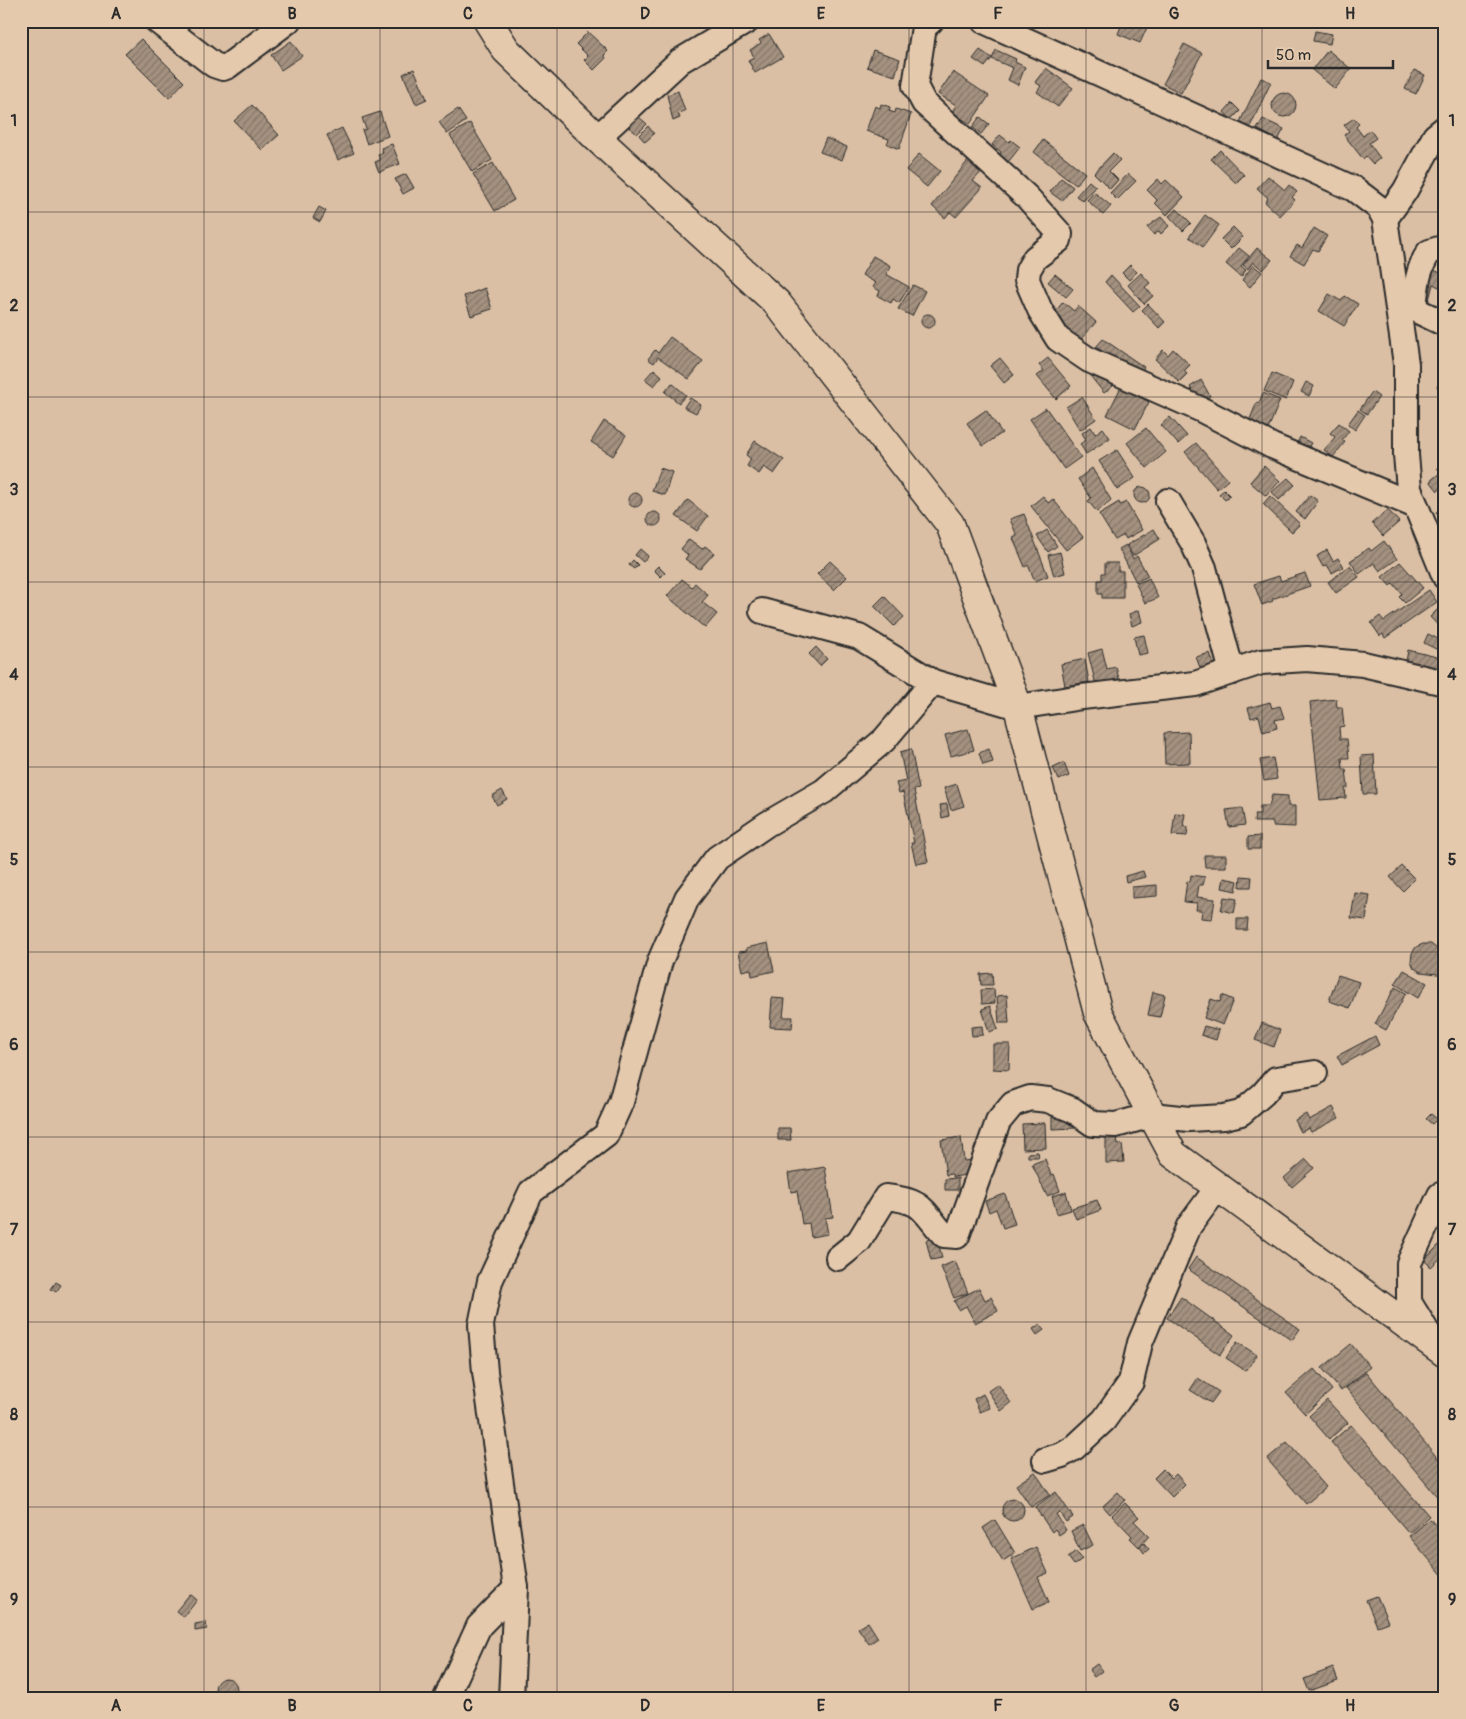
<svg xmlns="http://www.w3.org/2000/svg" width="1466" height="1719" font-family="Pangolin,sans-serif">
<defs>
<pattern id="building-hatch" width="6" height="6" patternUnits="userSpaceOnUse" patternTransform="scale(1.25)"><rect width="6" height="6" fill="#a4917f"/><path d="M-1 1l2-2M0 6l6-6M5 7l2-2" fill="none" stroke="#867768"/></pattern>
</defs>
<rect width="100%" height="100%" fill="#dabfa4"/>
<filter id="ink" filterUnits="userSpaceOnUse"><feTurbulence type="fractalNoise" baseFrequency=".02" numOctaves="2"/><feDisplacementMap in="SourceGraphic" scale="10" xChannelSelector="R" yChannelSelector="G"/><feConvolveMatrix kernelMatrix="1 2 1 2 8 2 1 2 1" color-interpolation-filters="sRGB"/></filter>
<g filter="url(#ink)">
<g fill="url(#building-hatch)" stroke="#2b2b2b">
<path d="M550 21H566L555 29Z"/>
<path d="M1022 21H1035L1026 37 1016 31Z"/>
<path d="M1123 21 1149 23 1140 43 1118 34Z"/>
<path d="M1315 31 1332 34 1330 44 1313 41Z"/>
<path d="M588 32 608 51 604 55 606 58 594 70 584 60 588 56 576 44Z"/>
<path d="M769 34 783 57 755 73 748 60 754 57 750 50 761 43 759 40Z"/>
<path d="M141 39 184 82 169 98 125 54Z"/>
<path d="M291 41 302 56 281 70 271 55Z"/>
<path d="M1184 44 1202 53 1181 93 1163 84Z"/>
<path d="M873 50 900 59 895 76 867 67Z"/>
<path d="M980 50 992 58 985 67 973 59Z"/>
<path d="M996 50 1016 59 1015 62 1025 67 1018 85 1008 80 1013 68 992 59Z"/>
<path d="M1328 50 1351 69 1335 89 1312 70Z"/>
<path d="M1046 68 1073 88 1058 107 1037 92 1041 86 1035 82Z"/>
<path d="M414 69 427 99 416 104 403 74Z"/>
<path d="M1414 70 1425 75 1416 94 1405 89Z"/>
<path d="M953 72 989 96 970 124 952 112 956 105 938 94Z"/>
<path d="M1261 78 1271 82 1249 129 1239 124Z"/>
<path d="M678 91 685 111 678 113 680 118 673 121 667 95Z"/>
<circle cx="1284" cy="105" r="12"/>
<path d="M1232 103 1240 111 1231 120 1224 112Z"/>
<path d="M881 104 890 107 889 111 895 113 896 109 911 114 899 149 887 144 889 139 866 131 875 106 880 108Z"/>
<path d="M252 105 279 135 262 150 234 121Z"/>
<path d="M458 109 466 121 447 134 439 122Z"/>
<path d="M380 112 388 136 367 144 362 130 366 129 362 118Z"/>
<path d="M639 117 647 124 637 134 629 127Z"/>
<path d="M980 117 989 124 981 134 972 127Z"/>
<path d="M1354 118 1359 124 1356 127 1363 136 1370 130 1376 138 1369 143 1380 158 1373 164 1366 156 1363 159 1344 135 1349 131 1344 125Z"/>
<path d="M1263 119 1284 129 1278 140 1257 129Z"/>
<path d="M470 123 492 160 472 172 450 135Z"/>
<path d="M648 126 654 134 645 142 639 135Z"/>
<path d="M342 128 354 153 338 160 327 135Z"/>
<path d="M1000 135 1009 142 1011 140 1020 147 1005 166 996 159 1001 152 992 145Z"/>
<path d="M826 138 847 147 842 160 820 152Z"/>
<path d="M1043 140 1085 173 1076 185 1034 152Z"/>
<path d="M392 144 400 164 379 172 375 162 380 160 378 155 383 153 381 148Z"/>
<path d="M1220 150 1244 175 1236 183 1211 159Z"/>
<path d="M1113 153 1120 160 1109 171 1118 180 1110 189 1094 173Z"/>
<path d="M919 154 940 171 927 187 906 170Z"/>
<path d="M971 157 984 169 973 181 982 188 956 217 950 212 945 218 932 206Z"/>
<path d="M493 163 514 200 495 211 473 174Z"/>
<path d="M406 174 414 188 403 194 395 179Z"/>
<path d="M1128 174 1136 181 1117 200 1110 193Z"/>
<path d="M1268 176 1285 190 1289 185 1297 192 1292 197 1295 200 1280 216 1265 202 1268 198 1257 188Z"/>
<path d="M1061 178 1073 187 1062 201 1050 192Z"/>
<path d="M1158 179 1162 184 1166 180 1184 197 1167 215 1155 203 1157 200 1147 190Z"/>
<path d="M1089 181 1096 187 1083 201 1076 196Z"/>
<path d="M1094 192 1111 206 1103 215 1087 200Z"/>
<path d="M319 207 326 211 320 222 313 218Z"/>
<path d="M1177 209 1191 223 1183 231 1169 216Z"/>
<path d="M1205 215 1219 225 1203 247 1189 237Z"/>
<path d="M1161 217 1169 226 1161 234 1159 231 1154 235 1147 227Z"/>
<path d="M1233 227 1243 237 1231 249 1221 239Z"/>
<path d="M1314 228 1327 236 1318 251 1313 249 1304 264 1290 256 1297 245 1302 248Z"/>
<path d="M1239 248 1249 256 1241 266 1246 270 1241 277 1226 264Z"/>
<path d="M1257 248 1272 260 1263 270 1253 262 1248 269 1243 265Z"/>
<path d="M873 256 891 266 886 274 909 287 899 303 893 299 891 303 878 296 880 291 873 287 876 283 862 275Z"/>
<path d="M1130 265 1137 272 1129 280 1122 273Z"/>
<path d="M1253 265 1262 272 1250 287 1242 280Z"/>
<path d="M1427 267 1445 275V290L1433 284 1429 300 1419 295Z"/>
<path d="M1141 273 1150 283 1145 287 1153 296 1144 304 1128 285Z"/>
<path d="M1055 274 1073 289 1066 297 1048 282Z"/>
<path d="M1111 275 1140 306 1133 312 1105 282Z"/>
<path d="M913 285 925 291 912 316 898 309Z"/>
<path d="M485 288 492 309 471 316 464 296Z"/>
<path d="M1329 294 1341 301 1345 296 1358 304 1344 326 1319 311Z"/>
<path d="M1063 302 1074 311 1078 306 1096 322 1080 341 1051 317Z"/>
<path d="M1148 304 1165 322 1159 328 1142 310Z"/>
<circle cx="928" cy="321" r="7"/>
<path d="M670 337 703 361 689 379 658 357 654 363 648 359 655 350 658 353Z"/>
<path d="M1103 339 1144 367 1138 376 1096 347Z"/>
<path d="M1173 349 1190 365 1184 371 1187 374 1179 382 1155 359 1163 350 1168 355Z"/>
<path d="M1000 358 1014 375 1004 383 990 366Z"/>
<path d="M1048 358 1071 386 1056 399 1037 376 1044 371 1039 365Z"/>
<path d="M654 369 662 376 654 386 645 379Z"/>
<path d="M1100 370 1113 386 1104 393 1091 377Z"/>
<path d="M1445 371V391L1437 387Z"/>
<path d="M1272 373 1293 382 1286 400 1264 391Z"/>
<path d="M1201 380 1210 396 1199 402 1190 387Z"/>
<path d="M1306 382 1314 386 1309 396 1301 392Z"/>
<path d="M672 383 686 395 679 403 665 392Z"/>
<path d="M1121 387 1149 402 1135 429 1107 415Z"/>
<path d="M1372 392 1379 397 1367 414 1360 409Z"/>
<path d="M1263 393 1280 400 1267 432 1248 424 1257 402 1259 403Z"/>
<path d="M1082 397 1096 419 1080 430 1066 407Z"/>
<path d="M690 398 701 405 696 413 684 407Z"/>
<path d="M1046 408 1081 457 1064 469 1030 419Z"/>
<path d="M986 410 1002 433 983 446 967 423Z"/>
<path d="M1358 410 1365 415 1355 430 1348 424Z"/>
<path d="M1170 417 1187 436 1178 444 1161 425Z"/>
<path d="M604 421 626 435 613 456 591 442Z"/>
<path d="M1339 423 1349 431 1342 440 1345 442 1333 457 1324 450 1335 437 1330 433Z"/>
<path d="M1091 427 1095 434 1103 428 1110 438 1086 454 1080 444 1086 440 1082 433Z"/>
<path d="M1146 428 1166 452 1147 468 1127 443Z"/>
<path d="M1300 437 1311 443 1305 453 1295 448Z"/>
<path d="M755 441 784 460 774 474 764 467 759 474 747 466 751 459 746 455Z"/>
<path d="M1196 443 1228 480 1217 489 1185 452Z"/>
<path d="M1117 450 1135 478 1117 490 1099 461Z"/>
<path d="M1445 462V485L1438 491 1430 481 1441 472 1437 468Z"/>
<path d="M1264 466 1280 481 1266 496 1250 482Z"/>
<path d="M660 468 672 472 665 495 652 491Z"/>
<path d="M1092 468 1111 500 1097 512 1088 501 1091 498 1078 479Z"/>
<path d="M1288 478 1295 485 1279 500 1272 492Z"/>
<circle cx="1142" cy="495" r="8"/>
<path d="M1224 490 1230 496 1225 500 1219 494Z"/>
<circle cx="635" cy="500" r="7"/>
<path d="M1310 495 1318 501 1305 519 1296 512Z"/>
<path d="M1043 496 1048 503 1053 499 1083 537 1066 550 1031 506Z"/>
<path d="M1270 496 1300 524 1292 532 1263 504Z"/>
<path d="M688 500 708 516 697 531 676 516Z"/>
<path d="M1119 502 1120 505 1126 502 1142 530 1126 539 1124 535 1115 540 1099 514Z"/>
<path d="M1445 506V525L1436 512Z"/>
<path d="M1388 510 1399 522 1383 536 1372 523Z"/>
<circle cx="654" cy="519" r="7"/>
<path d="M1024 514 1048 576 1035 581 1028 565 1025 567 1013 538 1017 536 1010 519Z"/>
<path d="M1154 529 1160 539 1133 556 1127 545Z"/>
<path d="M1047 530 1057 546 1048 552 1037 536Z"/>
<path d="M689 539 702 549 705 546 714 553 700 569 685 559 688 555 681 549Z"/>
<path d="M1384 541 1397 559 1380 571 1374 563 1359 574 1350 561 1369 548 1371 551Z"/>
<path d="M1126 545 1133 559 1137 556 1148 576 1136 582 1119 549Z"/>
<path d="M640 549 648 556 643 562 635 555Z"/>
<path d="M1327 550 1333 561 1338 558 1343 567 1332 573 1327 565 1323 567 1317 556Z"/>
<path d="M1060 552 1065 573 1054 576 1048 555Z"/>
<path d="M633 560 638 565 634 569 629 565Z"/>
<path d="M830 561 847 577 834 590 817 574Z"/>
<path d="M1400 562 1423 588 1405 603 1399 597 1402 594 1393 583 1390 586 1382 577Z"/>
<path d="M1105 563H1118V571H1123V598H1102V594H1098V580H1102V573H1105Z"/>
<path d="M658 566 665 573 661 577 654 570Z"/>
<path d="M1350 566 1359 577 1336 593 1328 582Z"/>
<path d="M1305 573 1310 586 1272 599 1273 601 1262 605 1254 584 1279 576 1281 581Z"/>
<path d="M1149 578 1158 598 1145 603 1136 584Z"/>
<path d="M682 579 692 587 695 583 708 595 702 602 717 614 705 628 667 596Z"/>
<path d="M1429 590 1437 602 1385 638 1383 634 1380 636 1371 623 1380 616 1384 621Z"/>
<path d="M884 596 904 617 894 626 874 606Z"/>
<path d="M1439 608 1445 614V633L1430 617Z"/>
<path d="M1139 610 1142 622 1132 626 1129 614Z"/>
<path d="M1428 634 1444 642 1440 651 1424 643Z"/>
<path d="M1144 635 1148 653 1138 655 1134 637Z"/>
<path d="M816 647 827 659 820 666 809 654Z"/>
<path d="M1102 649 1107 669 1116 667 1119 679 1096 685 1088 653Z"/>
<path d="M1408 650 1445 659V671L1406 662Z"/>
<path d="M1210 653 1214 665 1201 670 1196 657Z"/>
<path d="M1085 659 1089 682 1065 686 1061 664Z"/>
<path d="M1336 699 1337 707H1342L1344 726 1339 727 1340 739H1347L1349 758H1342L1343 769H1346L1348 788H1345L1346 798 1320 800 1310 702Z"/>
<path d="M1270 702 1272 708 1280 706 1284 718 1275 720 1277 728 1263 732 1259 716 1251 718 1248 708Z"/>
<path d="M968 729 974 750 951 756 945 735Z"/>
<path d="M1189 732 1190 763 1165 764 1164 733Z"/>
<path d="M911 749 919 789 914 790 928 862 916 864 911 843H914L903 792 899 793 896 783 906 781 900 752Z"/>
<path d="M989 749 993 762 983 765 979 753Z"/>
<path d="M1374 755 1376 794H1363L1361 756Z"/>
<path d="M1273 758 1277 779 1264 781 1260 760Z"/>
<path d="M1064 763 1069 776 1059 780 1053 768Z"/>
<path d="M957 784 964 806 951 810 944 788Z"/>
<path d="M502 790 507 799 497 805 492 796Z"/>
<path d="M1272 795 1288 796V806H1295V827L1273 826V822H1254L1255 814H1260V806H1269Z"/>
<path d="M947 804 949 816 942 818 940 805Z"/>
<path d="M1242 808 1245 825 1229 827 1226 810Z"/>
<path d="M1175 813 1185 814 1183 826 1188 827 1187 836 1172 835Z"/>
<path d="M1260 836V849H1248V837Z"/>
<path d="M1204 855H1226V867H1205Z"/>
<path d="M1402 866 1415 879 1403 891 1390 877Z"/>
<path d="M1143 871 1145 877 1126 882 1125 876Z"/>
<path d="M1191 875 1205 877 1203 885H1199L1197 897 1215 899 1212 919 1201 918 1202 910H1196L1197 903 1184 902 1187 881 1190 882Z"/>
<path d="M1241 876 1252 877 1251 887H1240Z"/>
<path d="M1224 878 1238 881 1236 891 1222 888Z"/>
<path d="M1157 885V896L1132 898V887Z"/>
<path d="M1355 893 1370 895 1366 920 1351 918Z"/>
<path d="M1224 897 1237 899 1234 913 1221 910Z"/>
<path d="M1237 919H1248L1247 930H1237Z"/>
<path d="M768 943 774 971 752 976 751 969 742 971 738 952 747 951 746 948Z"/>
<path d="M1423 944H1431L1437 949 1440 958H1445V975L1421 972 1414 968 1411 961 1412 953 1416 947Z"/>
<path d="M1404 970 1427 983 1418 998 1395 984Z"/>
<path d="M992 973 993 985H981L980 974Z"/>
<path d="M1338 975 1359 982 1350 1008 1329 1001Z"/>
<path d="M1395 987 1406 993 1386 1030 1375 1024Z"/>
<path d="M994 989 995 1003 982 1004 981 990Z"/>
<path d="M1153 992 1165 995 1160 1017 1148 1015Z"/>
<path d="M1007 995 1009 1023H999L997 996Z"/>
<path d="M1222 995 1233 1000 1223 1025 1204 1018 1211 999 1220 1002Z"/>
<path d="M772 998 785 999 783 1017H793L792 1028 770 1027Z"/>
<path d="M990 1006 998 1029 989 1032 982 1009Z"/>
<path d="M1262 1023 1280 1030 1274 1047 1255 1040Z"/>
<path d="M982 1026 983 1035 972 1036 971 1027Z"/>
<path d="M1204 1026 1219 1030 1216 1040 1201 1035Z"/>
<path d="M1375 1036 1379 1045 1342 1065 1337 1056Z"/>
<path d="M993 1044H1010L1009 1070 993 1069Z"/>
<path d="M1333 1107 1339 1118 1311 1132 1309 1128 1301 1132 1295 1120 1306 1114 1309 1120Z"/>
<path d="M1445 1110V1126L1437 1119Z"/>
<path d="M1431 1114 1437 1119 1432 1124 1426 1119Z"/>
<path d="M1076 1115V1128L1052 1129V1116Z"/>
<path d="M1045 1123 1046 1148 1023 1149 1022 1124Z"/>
<path d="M778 1128H790L791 1140H778Z"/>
<path d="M1117 1135 1118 1145 1122 1144 1124 1162 1106 1163V1136Z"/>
<path d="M961 1137 964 1161 971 1160 973 1174 953 1177 952 1174 946 1175 941 1140Z"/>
<path d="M1038 1152 1039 1157H1028V1153Z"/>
<path d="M1045 1159 1051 1175 1054 1174 1060 1191 1047 1196 1032 1164Z"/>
<path d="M1306 1159 1314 1168 1292 1187 1284 1178Z"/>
<path d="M825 1167 833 1217 825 1218 828 1234 811 1237 809 1223 802 1224 797 1191 791 1192 788 1173Z"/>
<path d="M958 1178V1190H945V1179Z"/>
<path d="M1066 1192 1071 1210 1057 1214 1052 1196Z"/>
<path d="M1005 1194 1015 1224 1003 1228 996 1209 989 1212 985 1201Z"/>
<path d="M1097 1200 1101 1210 1076 1219 1072 1208Z"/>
<path d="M937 1237 942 1258 931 1260 926 1240Z"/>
<path d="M1443 1241 1445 1254 1431 1267 1424 1260Z"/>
<path d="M1196 1257 1300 1329 1292 1340 1188 1269Z"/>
<path d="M955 1261 968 1293 954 1298 941 1267Z"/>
<path d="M56 1282 61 1285 56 1292 51 1289Z"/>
<path d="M979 1288 985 1300 991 1297 998 1311 975 1323 966 1306 959 1310 954 1301Z"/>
<path d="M1181 1297 1234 1335 1220 1355 1167 1318Z"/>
<path d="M1040 1324 1044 1330 1037 1335 1033 1329Z"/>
<path d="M1237 1342 1257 1355 1246 1371 1226 1358Z"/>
<path d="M1351 1344 1370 1367 1341 1391 1322 1368Z"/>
<path d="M1314 1369 1332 1390 1305 1414 1286 1393Z"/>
<path d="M1366 1372 1445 1467V1506L1346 1388Z"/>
<path d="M1198 1378 1219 1392 1211 1403 1190 1390Z"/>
<path d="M998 1384 1011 1403 1001 1411 988 1391Z"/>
<path d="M983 1394 990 1408 980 1412 974 1399Z"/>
<path d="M1327 1400 1348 1423 1329 1439 1309 1416Z"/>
<path d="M1351 1425 1429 1516 1409 1533 1331 1442Z"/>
<path d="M1287 1442 1326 1487 1306 1504 1267 1459Z"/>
<path d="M1163 1469 1172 1478 1176 1474 1185 1484 1172 1497 1154 1478Z"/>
<path d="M1035 1472 1050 1495 1031 1507 1016 1485Z"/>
<path d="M1056 1492 1073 1517 1066 1522 1059 1512 1056 1514 1066 1530 1059 1535 1055 1529 1052 1532 1035 1507Z"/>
<path d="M1118 1492 1125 1500 1110 1514 1103 1506Z"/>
<circle cx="1013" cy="1510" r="11"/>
<path d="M1125 1503 1139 1517 1134 1521 1149 1536 1139 1547 1130 1538 1132 1536 1112 1515Z"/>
<path d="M1430 1519 1445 1536V1578L1409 1536Z"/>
<path d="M995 1520 1015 1553 1003 1561 983 1528Z"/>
<path d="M1083 1525 1093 1545 1080 1551 1071 1531Z"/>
<path d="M1144 1543 1149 1549 1144 1553 1140 1547Z"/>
<path d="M1036 1547 1048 1573 1038 1577 1049 1602 1033 1609 1011 1559Z"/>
<path d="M1076 1551 1082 1559 1074 1565 1068 1557Z"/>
<path d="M190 1594 197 1600 184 1617 176 1611Z"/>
<path d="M1377 1596 1388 1622 1377 1626 1366 1600Z"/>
<path d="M206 1622 207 1629 195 1631V1624Z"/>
<path d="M868 1622 878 1638 869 1644 858 1628Z"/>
<path d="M1097 1664 1102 1671 1094 1677 1089 1670Z"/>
<path d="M1333 1668 1338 1681 1309 1691 1304 1679Z"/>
<circle cx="226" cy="1689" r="11"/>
</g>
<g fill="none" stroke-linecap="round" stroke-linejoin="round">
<g stroke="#2b2b2b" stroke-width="28">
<g id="minor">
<path d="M157 21 214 65 223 68 228 66 288 21"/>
<path d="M931 21 924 27 915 86 924 103 1027 197 1060 234 1059 240 1035 258 1028 270 1027 280 1040 310 1058 339 1089 360 1202 410 1272 446 1416 506"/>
<path d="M984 21 1354 189 1379 208 1385 219 1406 364V455L1409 489 1445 577"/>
<path d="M597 138 680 61 747 21"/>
<path d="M1385 219 1405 191 1435 136 1445 128"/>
<path d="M1401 303 1445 324"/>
<path d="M1414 309C1416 288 1417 270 1429 252L1445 247"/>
<path d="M1168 501 1193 543 1204 568 1232 672"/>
<path d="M762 611 859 637 933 682 1018 707 1082 697 1195 684 1261 662 1307 659 1363 664 1445 683"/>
<path d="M838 1258 859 1241 886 1197C924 1201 921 1209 944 1235L957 1236 998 1122 1013 1104 1030 1098 1048 1100 1073 1110 1093 1124 1116 1125 1152 1115 1189 1119 1224 1117 1241 1113 1263 1094 1276 1079 1315 1073"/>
<path d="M1433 1341 1409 1302V1263L1440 1195"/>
<path d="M1045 1460 1062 1455 1074 1448 1104 1420 1131 1382 1140 1343 1189 1226 1218 1187"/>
<path d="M446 1698 479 1626 516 1588"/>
<path d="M511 1698 516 1588 485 1372 481 1325 490 1281 531 1192 606 1135 621 1102 660 961 687 898 717 858 767 824 824 791 884 740 933 682"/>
</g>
</g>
<g stroke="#2b2b2b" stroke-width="31">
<path id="major" d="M488 21 506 50 597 138 777 303 950 524 1018 707 1098 1013 1173 1154 1445 1353"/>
</g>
<use href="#minor" stroke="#e5c9ac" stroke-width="24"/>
<use href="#major" stroke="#e5c9ac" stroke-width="28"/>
</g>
</g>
<path fill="none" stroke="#2b2b2b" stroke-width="1" stroke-opacity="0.55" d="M204 21V1698M380 21V1698M557 21V1698M733 21V1698M909 21V1698M1086 21V1698M1262 21V1698M21 212H1445M21 397H1445M21 582H1445M21 767H1445M21 952H1445M21 1137H1445M21 1322H1445M21 1507H1445"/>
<rect width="1466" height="1719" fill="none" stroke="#e5c9ac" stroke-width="55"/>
<path d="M1268 60v8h125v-8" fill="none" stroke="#2b2b2b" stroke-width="2.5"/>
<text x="1276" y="60" font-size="15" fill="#2b2b2b" stroke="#e5c9ac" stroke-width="4" paint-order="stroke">50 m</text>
<rect x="28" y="28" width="1410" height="1664" fill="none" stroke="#2b2b2b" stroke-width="2"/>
<g font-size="16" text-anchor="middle" font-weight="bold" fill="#2b2b2b">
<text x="116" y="19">A</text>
<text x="292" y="19">B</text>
<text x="468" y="19">C</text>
<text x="645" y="19">D</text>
<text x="821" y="19">E</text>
<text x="998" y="19">F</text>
<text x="1174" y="19">G</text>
<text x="1350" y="19">H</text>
<text x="14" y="126">1</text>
<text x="1452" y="126">1</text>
<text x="14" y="311">2</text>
<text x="1452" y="311">2</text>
<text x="14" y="495">3</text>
<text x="1452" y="495">3</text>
<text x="14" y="680">4</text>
<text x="1452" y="680">4</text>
<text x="14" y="865">5</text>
<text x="1452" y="865">5</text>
<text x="14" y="1050">6</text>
<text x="1452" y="1050">6</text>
<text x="14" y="1235">7</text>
<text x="1452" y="1235">7</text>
<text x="14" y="1420">8</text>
<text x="1452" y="1420">8</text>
<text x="14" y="1605">9</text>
<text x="1452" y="1605">9</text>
<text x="116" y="1711">A</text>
<text x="292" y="1711">B</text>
<text x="468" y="1711">C</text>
<text x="645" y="1711">D</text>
<text x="821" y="1711">E</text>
<text x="998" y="1711">F</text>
<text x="1174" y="1711">G</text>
<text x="1350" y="1711">H</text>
</g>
</svg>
